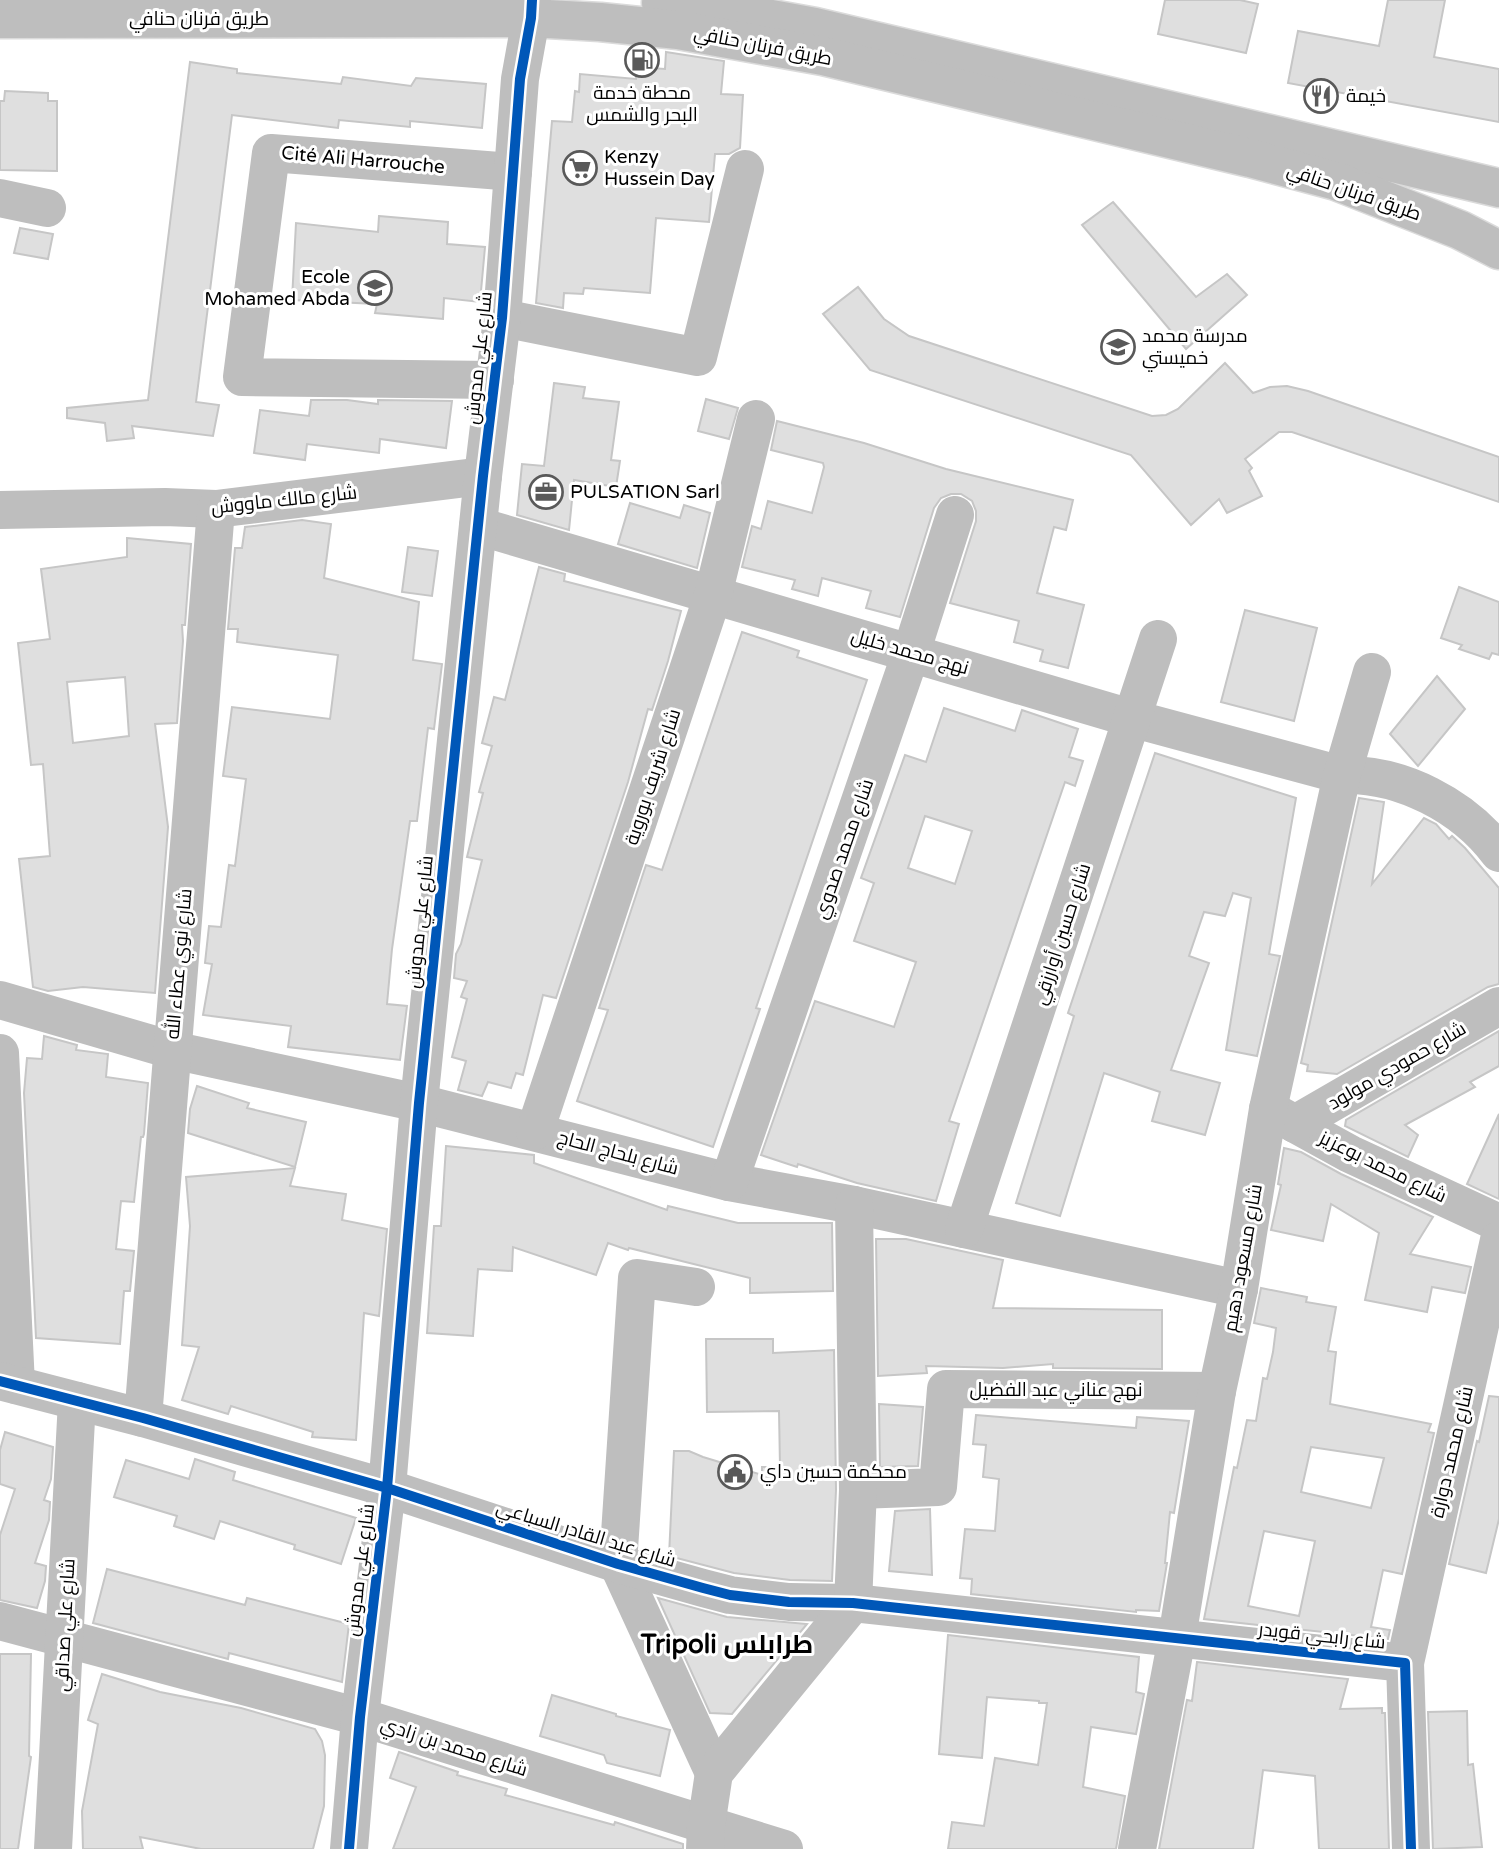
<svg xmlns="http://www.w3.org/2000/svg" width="1499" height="1849" font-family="'Varela Round',Cairo,sans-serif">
<rect width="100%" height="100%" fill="#fff"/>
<g fill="#dfdfdf" stroke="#c6c6c6" stroke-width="2" fill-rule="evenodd">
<path d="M1165 0H1240L1258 4 1246 53 1158 34Z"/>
<path d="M1388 0H1445L1434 57 1499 69V122L1288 83 1298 31 1379 46Z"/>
<path d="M666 52 724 61 721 94 743 95 740 148 729 154H715L709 222 656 218 650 293 584 288 583 294 564 293 563 308 536 303 552 121 572 122 575 91 579 92 580 74 636 79 637 67 665 69Z"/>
<path d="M190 62 237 69V73L341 84 343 77 411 86 416 78 486 84 482 128 410 121V127L339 120 338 128 232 115 196 402 219 405 213 436 132 426 134 438 107 441 105 423 67 418V408L148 400Z"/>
<path d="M5 91 48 93V101H57V171L0 170V101H4Z"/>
<path d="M1113 202 1196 297 1227 274 1247 295 1186 349 1082 225Z"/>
<path d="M379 216 448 222 447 244 485 247 480 302 444 298 443 319 375 313 377 304 292 300 296 223 378 232Z"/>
<path d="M20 228 53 234 48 259 14 253Z"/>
<path d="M858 287 884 319 909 336 1152 416 1166 415 1178 409 1225 363 1253 393 1270 387 1287 386 1308 391 1499 457V502L1292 432H1279L1245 459 1252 468 1249 471 1262 496 1227 513 1219 499 1191 525 1131 455 870 370 823 314Z"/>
<path d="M554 383 585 387 583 398 619 402 611 460 620 461 616 487 574 480 569 530 517 515 522 464 544 466Z"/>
<path d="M706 399 738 408 729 439 698 431Z"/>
<path d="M311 400H347L378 404V400L452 401 446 448 380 439 379 453 307 444 305 460 254 453 260 410 309 416Z"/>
<path d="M777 421 864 443 946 469 1073 500 1066 530 1054 527 1037 593 1084 605 1068 668 1040 661 1043 650 1014 642 1019 621 950 603 976 521V511L972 501 961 494H951L941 498 934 508 900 617 866 608 871 591 822 578 818 596 792 589 795 580 742 567 752 526 761 529 768 501 812 513 824 467 823 463 771 450Z"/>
<path d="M630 503 680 518 684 505 710 513 697 568 618 544Z"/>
<path d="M302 520 331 524 324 578 419 602 413 660 442 664 434 729 428 728 417 821H410L392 949 387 1004 407 1006 400 1060 288 1047 291 1026 203 1015 212 964 205 963 209 926 221 927 229 865 235 866 246 779 223 776 232 707 330 719 338 655 237 642 238 629H228L235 548H242L245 527Z"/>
<path d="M127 538 191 544 185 625H182L183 641 177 723 155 724 168 827 155 993 83 987 48 991 33 987 19 859 50 856 43 764 31 765 18 643 50 639 41 569 127 557ZM125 677 129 736 73 743 67 682Z"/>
<path d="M408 547 438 551 432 596 402 592Z"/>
<path d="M539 567 565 574 564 581 681 611 668 661 652 710 648 709 628 782 556 998 543 995 523 1075 516 1073 511 1088 488 1082 482 1096 458 1090 466 1061 452 1057 467 999 461 997 467 981 454 978 456 954 461 944 482 860 467 857 483 793 479 792 492 746 482 743 494 697 505 700Z"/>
<path d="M1459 587 1499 602V655L1492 653 1489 659 1459 649 1462 645 1441 638Z"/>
<path d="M1245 610 1317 628 1294 721 1221 702Z"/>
<path d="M742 632 799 651 797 657 867 680 756 1008 760 1009 713 1147 577 1101 608 1010 599 1008 646 865 662 870Z"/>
<path d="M1437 676 1465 709 1418 766 1390 734Z"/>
<path d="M944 708 1015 731 1022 710 1078 729 1069 757 1083 761 1075 786 1065 782 949 1121 959 1124 936 1201 857 1183 798 1164 797 1167 761 1155 815 1001 894 1027 916 962 854 941 874 883 861 878 905 755 926 762ZM925 816 972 831 955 884 908 868Z"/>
<path d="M1155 753 1296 798 1269 954 1280 956 1257 1056 1226 1050 1251 898 1233 893 1225 916 1204 912 1189 956 1209 963 1171 1070 1220 1083 1205 1135 1152 1121 1160 1092 1104 1073 1060 1216 1016 1203 1074 1016 1068 1013Z"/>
<path d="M1359 798 1384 802 1372 884 1424 818 1436 824 1449 839 1452 836 1465 848 1499 888V984L1488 987 1337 1074 1307 1071 1308 1065 1301 1063Z"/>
<path d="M1499 1031V1066L1470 1082 1475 1087 1405 1125 1418 1135 1408 1157 1345 1126 1346 1120Z"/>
<path d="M44 1036 77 1045 76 1050 108 1054 106 1077 148 1083 144 1134 143 1137H141L134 1202 121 1201 116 1249 134 1251 130 1291H124L120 1344 36 1338 24 1093 27 1058 42 1059Z"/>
<path d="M197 1086 249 1103 247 1108 306 1122 295 1167 188 1133 190 1109Z"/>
<path d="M1499 1114V1199L1467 1184Z"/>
<path d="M446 1146 534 1155V1163L667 1210 668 1206 738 1223H832L833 1291 750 1293V1278L629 1248 628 1250 608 1243 596 1275 513 1247 512 1271 478 1269 473 1336 427 1333 434 1226H441Z"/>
<path d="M1284 1148 1301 1152 1341 1174 1433 1217 1410 1254 1471 1267 1465 1293 1432 1287 1427 1312 1365 1300 1379 1233 1331 1204 1323 1241 1271 1230 1281 1185 1278 1184Z"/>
<path d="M295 1168 290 1186 346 1194 342 1220 387 1229 379 1316 364 1313 356 1440 312 1437 313 1432 231 1406 228 1414 182 1400 199 1347 182 1345 190 1226 186 1177Z"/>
<path d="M876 1239H906L1003 1260 993 1308 1162 1310V1369L1053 1368V1364L1003 1368 926 1366 927 1373 878 1376Z"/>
<path d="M1261 1288 1307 1297 1306 1302 1336 1307 1328 1351 1336 1352 1330 1404 1431 1424 1428 1432 1434 1433 1402 1574 1383 1570 1371 1627 1390 1630 1388 1639 1204 1619 1234 1467 1237 1468 1247 1420 1256 1421 1263 1378 1267 1379 1273 1352 1276 1328 1254 1323ZM1311 1447 1384 1458 1371 1508 1301 1492ZM1264 1531 1315 1541 1299 1616 1248 1606Z"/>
<path d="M706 1339H773V1353L834 1350 836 1490 832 1581 790 1580 734 1573 669 1556 674 1451H689L703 1457 762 1475V1467H780L779 1411 707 1412Z"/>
<path d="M1489 1396 1499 1397V1519L1486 1573 1449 1564 1477 1441 1479 1442Z"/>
<path d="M879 1404 923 1407 918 1466 880 1467Z"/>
<path d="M976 1415 1136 1428 1137 1417 1189 1421 1174 1513 1170 1512 1165 1563H1167L1159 1611 1136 1610V1612L971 1594 972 1579 960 1578 965 1529 995 1531 999 1479 983 1477 986 1445 973 1444Z"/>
<path d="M5 1432 53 1447 51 1479 44 1500 50 1502 49 1520 35 1563 46 1566 45 1581 37 1608 0 1600V1535L15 1489 0 1484V1450Z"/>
<path d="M195 1459 235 1472 233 1480 356 1518 341 1564 294 1549 295 1545 220 1521 214 1539 174 1526 177 1516 114 1497 126 1460 189 1479Z"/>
<path d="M930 1509 932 1575 889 1571 895 1511Z"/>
<path d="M107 1569 245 1605 247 1598 349 1624 342 1682 229 1653 228 1659 93 1623Z"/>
<path d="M658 1598 727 1617 807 1624 732 1714 710 1713Z"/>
<path d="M948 1635 1139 1657 1136 1692 1144 1694 1136 1734 1091 1727 1083 1787 1125 1796 1116 1849H948L952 1822 984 1826 995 1758 1038 1765 1047 1703H1039V1701L987 1697 982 1758 939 1754Z"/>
<path d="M0 1654H31L29 1756 31 1757 18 1849H0Z"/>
<path d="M1197 1662 1348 1679 1340 1709 1382 1708V1713H1385L1389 1849H1319L1315 1776 1263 1770 1253 1849H1159L1187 1700 1192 1701Z"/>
<path d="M102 1674 160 1692 241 1708 315 1729 322 1741 325 1755 324 1806 313 1849H201L140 1837 143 1849H83L82 1811 98 1724 88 1720Z"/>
<path d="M552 1695 616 1714V1716L670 1730 660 1776 607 1763 604 1755 540 1736Z"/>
<path d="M1467 1711 1468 1765 1473 1764 1482 1847 1433 1849 1428 1712Z"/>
<path d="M399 1752 458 1772 457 1775 507 1789 505 1795 614 1825 615 1822 683 1844V1849H393L416 1787 390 1778Z"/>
</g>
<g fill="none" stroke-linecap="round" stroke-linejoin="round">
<g stroke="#dbdbdb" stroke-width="41">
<g id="major">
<path d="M661 3 728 11 815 27 1499 188"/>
<path d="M0 19 531 18 600 22 678 30 823 56 1250 158 1336 181 1460 230 1499 250"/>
</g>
</g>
<g stroke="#bebebe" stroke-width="38">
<path d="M0 198 47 208"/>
<path d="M502 318 698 357 745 169"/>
<path d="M495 380 242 377 271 153 513 172"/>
<path d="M0 510 165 507 216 509 483 476"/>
<path d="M478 526 1134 719 1342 775C1401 773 1464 806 1499 853"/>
<path d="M0 1000 172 1050 419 1103 729 1182 854 1205 1239 1289"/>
<path d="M0 1053 16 1385"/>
<path d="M1268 1109 1350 1154 1499 1223"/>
<path d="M1295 1124 1499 1006"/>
<path d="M535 1131 713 595 756 419"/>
<path d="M729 1182 911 653 955 515"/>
<path d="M964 1229 1158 639"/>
<path d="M696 1287 637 1278 618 1564 714 1773"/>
<path d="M0 1381 143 1418 387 1488 618 1564 703 1588 730 1595 789 1602 853 1603 1405 1663 1411 1849"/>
<path d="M143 1418 216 509"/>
<path d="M858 1490 938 1487 946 1389 1217 1391"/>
<path d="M0 1621 360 1717 784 1849"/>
<path d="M1405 1663 1499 1240"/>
<path d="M53 1849 77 1401"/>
<path d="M349 1849 360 1717 387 1488 419 1103 483 476 502 318 520 79 531 18 532 0"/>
<path d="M705 1849 706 1826 714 1773 853 1603 858 1490 854 1205"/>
<path d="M1137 1849 1177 1638 1217 1391 1239 1289 1268 1109 1342 775 1372 672"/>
</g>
<use href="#major" stroke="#bebebe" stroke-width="38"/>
<g stroke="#fff" stroke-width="15">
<g id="cycleway">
<path d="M0 1381 143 1418 387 1488 618 1564 703 1588 730 1595 789 1602 853 1603 1405 1663 1411 1849"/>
<path d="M349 1849 360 1717 387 1488 419 1103 483 476 502 318 520 79 531 18 532 0"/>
</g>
</g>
<use href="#cycleway" stroke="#0057b8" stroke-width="10"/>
</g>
<defs>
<g id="fuel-ring" transform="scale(1.75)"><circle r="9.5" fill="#fff" stroke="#595959" stroke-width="1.5"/><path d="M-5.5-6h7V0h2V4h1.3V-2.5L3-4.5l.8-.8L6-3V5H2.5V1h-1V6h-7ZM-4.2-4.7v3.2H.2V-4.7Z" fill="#595959"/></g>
<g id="restaurant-ring" transform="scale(1.75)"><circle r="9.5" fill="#fff" stroke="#595959" stroke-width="1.5"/><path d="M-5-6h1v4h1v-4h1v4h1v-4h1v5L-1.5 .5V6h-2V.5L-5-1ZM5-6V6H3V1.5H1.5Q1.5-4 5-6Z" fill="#595959"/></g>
<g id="supermarket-ring" transform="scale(1.75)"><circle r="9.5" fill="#fff" stroke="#595959" stroke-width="1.5"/><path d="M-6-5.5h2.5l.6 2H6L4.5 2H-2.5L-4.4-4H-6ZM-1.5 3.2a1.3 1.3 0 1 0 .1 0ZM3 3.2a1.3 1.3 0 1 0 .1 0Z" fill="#595959"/></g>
<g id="school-ring" transform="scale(1.75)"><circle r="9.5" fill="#fff" stroke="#595959" stroke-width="1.5"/><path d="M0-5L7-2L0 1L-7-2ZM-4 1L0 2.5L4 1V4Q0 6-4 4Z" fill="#595959"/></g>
<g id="office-ring" transform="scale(1.75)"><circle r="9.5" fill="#fff" stroke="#595959" stroke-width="1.5"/><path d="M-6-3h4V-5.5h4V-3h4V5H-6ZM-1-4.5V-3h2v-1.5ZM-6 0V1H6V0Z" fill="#595959"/></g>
<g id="civic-ring" transform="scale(1.75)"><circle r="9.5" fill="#fff" stroke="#595959" stroke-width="1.5"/><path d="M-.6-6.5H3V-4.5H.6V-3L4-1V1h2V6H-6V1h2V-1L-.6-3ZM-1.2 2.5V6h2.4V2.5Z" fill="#595959"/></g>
</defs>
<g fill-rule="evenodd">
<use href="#fuel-ring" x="642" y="60"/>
<use href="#restaurant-ring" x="1321" y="96"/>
<use href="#supermarket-ring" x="580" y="168"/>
<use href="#school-ring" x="375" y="288"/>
<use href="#school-ring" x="1118" y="347"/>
<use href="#office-ring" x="546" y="492"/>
<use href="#civic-ring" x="735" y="1472"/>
</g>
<g text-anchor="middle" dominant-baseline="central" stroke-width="6" stroke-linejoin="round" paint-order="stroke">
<g font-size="19" fill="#000" stroke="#fff">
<text x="199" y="19">طريق فرنان حنافي</text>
<text transform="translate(763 46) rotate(11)">طريق فرنان حنافي</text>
<text transform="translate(363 160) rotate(5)">Cité Ali Harrouche</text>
<text transform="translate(1354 192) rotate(19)">طريق فرنان حنافي</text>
<text transform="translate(479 358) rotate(-84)">شارع علي مدوش</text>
<text transform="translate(284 500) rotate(-6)">شارع مالك ماووش</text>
<text transform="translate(910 652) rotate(16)">نهج محمد خليل</text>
<text transform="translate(653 777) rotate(-72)">شارع شريف بوروية</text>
<text transform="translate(844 849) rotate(-71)">شارع محمد صدوي</text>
<text transform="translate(420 922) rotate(-84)">شارع علي مدوش</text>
<text transform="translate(1062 934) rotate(-72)">شارع حسين أوارزقي</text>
<text transform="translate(179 964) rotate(-85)">شارع نوي عطاء الله</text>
<text transform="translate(1397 1066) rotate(-30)">شارع حمودي مولود</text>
<text transform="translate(618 1153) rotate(15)">شارع بلحاج الحاج</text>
<text transform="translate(1383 1167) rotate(26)">شارع محمد بوعزيز</text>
<text transform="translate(1243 1258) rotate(-80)">شارع مسعود دهيم</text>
<text x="1056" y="1390">نهج عناني عبد الفضيل</text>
<text transform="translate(1452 1452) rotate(-77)">شارع محمد دوارة</text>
<text transform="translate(586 1534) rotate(17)">شارع عبد القادر السباعي</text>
<text transform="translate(360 1570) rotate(-83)">شارع علي مدوش</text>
<text transform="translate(65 1625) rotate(-87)">شارع علي صداقي</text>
<text transform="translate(1322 1636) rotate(6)">شاع رابحي قويدر</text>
<text transform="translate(454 1747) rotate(18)">شارع محمد بن زادي</text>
</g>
<g font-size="19" fill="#000" stroke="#fff" text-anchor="start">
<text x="642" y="93" text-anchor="middle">محطة خدمة<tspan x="642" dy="22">البحر والشمس</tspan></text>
<text x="1346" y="96">خيمة</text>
<text x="604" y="157">Kenzy<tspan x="604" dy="22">Hussein Day</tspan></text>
<text x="350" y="277" text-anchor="end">Ecole<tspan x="350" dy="22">Mohamed Abda</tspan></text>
<text x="1142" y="336">مدرسة محمد<tspan x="1142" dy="22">خميستي</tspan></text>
<text x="570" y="492">PULSATION Sarl</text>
<text x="760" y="1472">محكمة حسين داي</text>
</g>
<g font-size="26" font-weight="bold" fill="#000" stroke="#fff">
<text x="727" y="1644">Tripoli طرابلس</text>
</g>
</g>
</svg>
